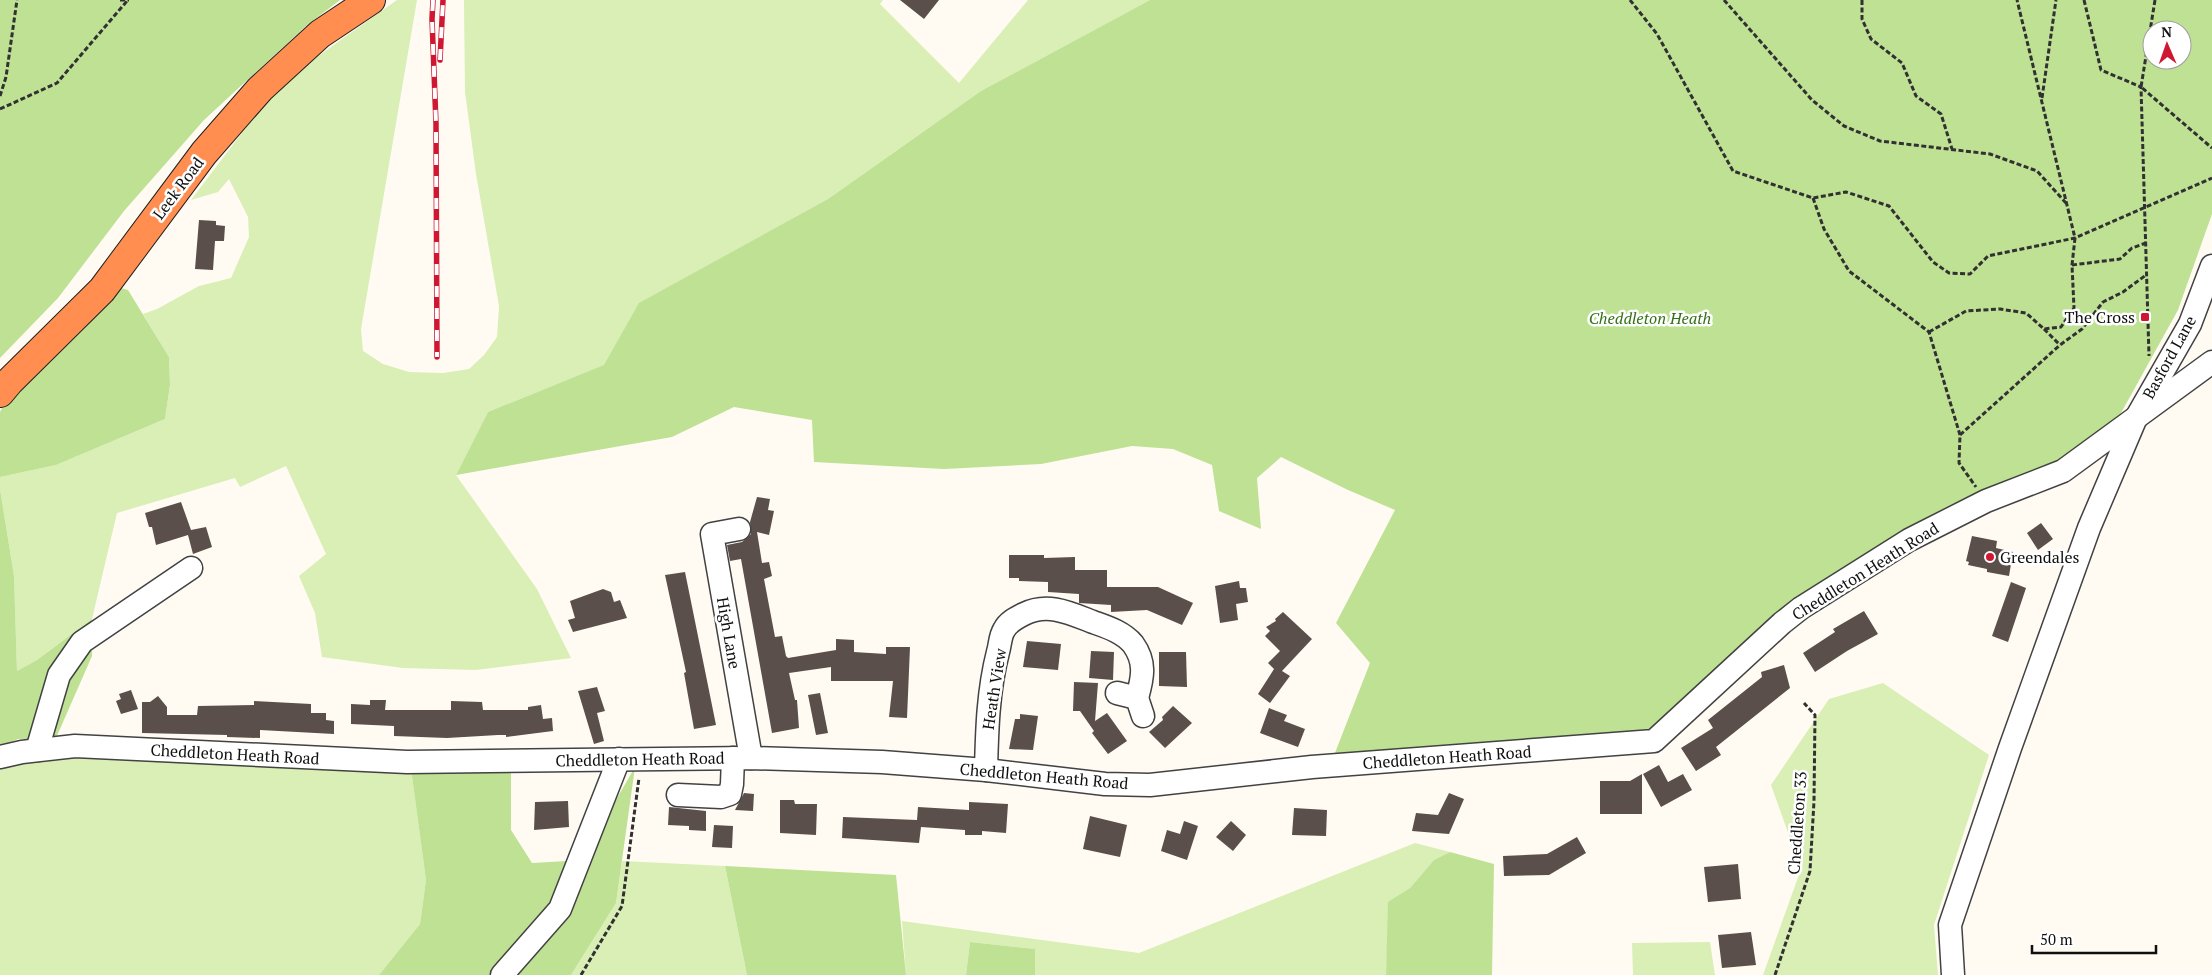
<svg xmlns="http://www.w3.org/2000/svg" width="2212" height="975" font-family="'PT Serif',serif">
<rect width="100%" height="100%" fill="#fffbf2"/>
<g fill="#d9efb6">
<path d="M397 0H417L361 329 363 351 383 364 409 372 443 373 469 369 484 355 497 337 499 306 476 174 465 92 464 0H883L880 4 959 83 1028 0H1150L981 91 828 199 640 303 605 365 488 412 456 475 537 589 571 658 476 670 403 668 322 657 315 613 299 576 326 554 286 466 240 487 235 478 117 513 92 619 37 660 17 671 14 576 0 489V477L56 465 165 419 170 385 169 357 143 314 157 309 199 286 231 278 249 237 248 217 229 179 218 192 191 200 257 113 290 76Z"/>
<path d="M1883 683 1989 755 1934 925 1938 975H1763L1801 869 1771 785 1829 699Z"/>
<path d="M38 754 411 769 426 880 420 924 379 975H0V766Z"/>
<path d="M1415 843 1450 852 1434 860 1410 888 1389 902 1386 975H1035L1034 949 970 942 966 975H906L902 921 1139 953Z"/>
<path d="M622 861 725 866 747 975H571L616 903Z"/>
<path d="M1710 942 1715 975H1633L1632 943Z"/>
</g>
<g fill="#bee194" fill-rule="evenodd">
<path d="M0 0H340L306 26 204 120 124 211 58 298 0 358Z"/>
<path d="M1150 0H2212V214L2178 310 2121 413 2059 464 1911 531 1649 734 1333 758 1370 663 1336 623 1395 510 1348 490 1281 457 1257 478 1261 529 1219 511 1212 465 1173 449 1132 446 1041 464 944 469 814 462 812 420 734 407 672 437 456 475 488 412 604 365 639 303 828 199 981 91ZM2152 30H2182V60H2152Z"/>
<path d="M114 286 128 290 169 357 170 385 165 419 56 465 0 477V412L3 406Z"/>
<path d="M0 489 14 576 17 671 37 660 92 619V656L56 738 18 739 0 747Z"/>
<path d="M635 767 616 903 571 975H379L420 924 426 880 411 769 511 773V830L532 863 567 861 602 824Z"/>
<path d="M1450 852 1494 864 1492 975H1386L1388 902 1410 888 1434 860Z"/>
<path d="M725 866 896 875 906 975H747Z"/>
<path d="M970 942 1035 949V975H966Z"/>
</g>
<g fill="#5a4f4a">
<path d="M900 0H939L924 19Z"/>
<path d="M199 220 216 221V225L225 226 224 241H215L213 270 195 269Z"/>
<path d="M757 497 770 499 768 510 774 511 769 535 757 532 762 563 769 562 772 576 764 579 775 637 782 636 786 656 788 658 836 650V639L854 640V652L886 654V647H910L907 718 889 717 893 681H831V667L789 673 795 700H797L799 728 772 733 741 559 730 561 727 545 742 542 751 534 750 522Z"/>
<path d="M181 502 191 530 206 527 212 547 193 554 188 535 156 545 152 527H149L145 513Z"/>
<path d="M2041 523 2053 539 2038 550 2027 533Z"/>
<path d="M1972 536 1997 541 1996 548 2013 552 2009 576 1987 572V569L1968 565 1969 562 1966 561Z"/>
<path d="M1009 555H1044V558L1075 557V570H1107V587H1158L1193 603 1182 625 1147 610 1111 612V605L1079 603V594L1048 592V582L1019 581V578H1009Z"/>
<path d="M685 572 716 725 694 729 684 673 686 672 665 575Z"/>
<path d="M1239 581 1240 588H1246L1248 602 1236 604 1238 620 1220 623 1215 586Z"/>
<path d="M2011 582 2026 588 2008 642 1992 636Z"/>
<path d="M603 589 611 592 614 602 620 600 627 618 573 632 568 620 575 618 570 601Z"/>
<path d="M1864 611 1878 634 1847 651 1815 672 1803 653 1835 632 1833 629Z"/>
<path d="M1283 612 1312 639 1282 671 1290 676 1270 703 1258 694 1274 669 1268 663 1280 651 1265 636 1270 631 1266 627 1276 621 1275 619Z"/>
<path d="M1027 641 1061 644 1058 670 1023 667Z"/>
<path d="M1091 651 1114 652 1113 680 1089 678Z"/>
<path d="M1159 652H1186L1187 687 1159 686Z"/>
<path d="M1784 665 1790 688 1716 747 1721 755 1696 771 1681 748 1713 728 1708 720 1762 677 1761 672Z"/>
<path d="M1074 682 1098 683 1095 721 1107 713 1127 741 1108 754 1092 733 1094 731 1080 711H1073Z"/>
<path d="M597 687 605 711 597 713 604 741 594 744 578 691Z"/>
<path d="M131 690 138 709 121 714 116 701 121 699 119 694Z"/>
<path d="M820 693 828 733 816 735 808 695Z"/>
<path d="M158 696 167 707V715H197L198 706 254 705V701L311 704V713H326V720L334 721V734L260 730V738L227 737V735L142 733V702H150Z"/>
<path d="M370 700H386L385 710H451V701L482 702 483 710H528V707L541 705 543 719 552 718 553 731 506 737V735H498L447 738 394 736V726L351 724V704L370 705Z"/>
<path d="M1173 706 1192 723 1165 748 1149 732 1163 720 1162 717Z"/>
<path d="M1269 708 1287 715 1284 721 1305 729 1298 747 1260 733Z"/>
<path d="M1020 714 1038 716 1033 750 1009 749 1015 719H1020Z"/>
<path d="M1659 765 1668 782 1683 774 1692 790 1661 807 1643 774Z"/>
<path d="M1642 774V814H1600V781H1630Z"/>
<path d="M744 793 754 794 753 811 735 810Z"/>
<path d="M1449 793 1464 799 1449 834 1412 831 1416 813 1438 815Z"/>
<path d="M780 800H794L795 804H817L816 835 780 833Z"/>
<path d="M568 801 569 827 534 830 535 802Z"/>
<path d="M969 802 1008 804 1006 833 982 831V835H965V830L921 827 919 843 842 838 843 817 917 820 918 807 969 810Z"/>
<path d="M669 807 706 811V831L689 830V826L668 825Z"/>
<path d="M1294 808 1327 810 1326 836 1292 835Z"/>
<path d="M1090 816 1127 825 1120 857 1083 849Z"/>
<path d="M1184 821 1198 826 1187 860 1161 851 1167 830 1180 834Z"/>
<path d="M1231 821 1246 835 1233 851 1216 837Z"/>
<path d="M714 825 733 826 732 848 712 847Z"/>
<path d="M1577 837 1586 853 1549 875 1504 876 1503 856 1547 854Z"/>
<path d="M1738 864 1741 899 1708 902 1704 867Z"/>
<path d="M1751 932 1756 965 1722 968 1718 935Z"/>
</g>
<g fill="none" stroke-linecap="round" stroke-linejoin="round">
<g stroke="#424242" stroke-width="25">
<g id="minor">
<path d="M739 529 712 534 751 758"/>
<path d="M1117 693 1137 698 1143 716"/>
<path d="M37 750 59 675 82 642 191 568"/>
<path d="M0 757 22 752 75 746 407 762 751 758 882 762 986 770 1105 784 1150 785 1312 767 1654 741 1782 623 1801 608 1909 540 1986 501 2063 471 2212 362"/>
<path d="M986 770C987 730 988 691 998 652 1000 646 1000 636 1004 630 1008 622 1016 618 1024 614 1048 602 1070 613 1093 622 1107 627 1123 632 1133 644 1146 662 1143 677 1137 698"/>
<path d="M678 795 721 797 730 794 732 784 733 758"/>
<path d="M502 975 560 909 619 759"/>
<path d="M1953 975 1950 925 2010 748 2089 528 2135 420 2190 324 2212 266"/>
</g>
</g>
<g stroke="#202020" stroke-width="30">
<path id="highway" d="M0 393 10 381 102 290 204 153 260 89 320 34 371 0"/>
</g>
<g stroke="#313131" stroke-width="3" stroke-dasharray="5 2.5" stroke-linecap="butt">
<path d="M120 0H129"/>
<path d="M1630 0 1657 34 1733 171 1813 198 1846 192 1889 206 1933 262 1949 273 1970 274 1988 256 2075 238 2212 178"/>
<path d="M1724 0 1812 100 1844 126 1880 141 1990 154 2037 171 2066 203"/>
<path d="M1862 0V19L1871 39 1902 63 1916 96 1941 114 1952 149"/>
<path d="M2084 0 2101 70 2141 87 2149 356"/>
<path d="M2155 0 2141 87 2212 148"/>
<path d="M0 96 6 77 17 0"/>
<path d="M2042 98 2056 0"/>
<path d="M0 109 57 83 127 1"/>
<path d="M1813 198 1824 229 1849 271 1929 332 1960 435 1959 463 1976 487"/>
<path d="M2072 265 2120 259 2132 248 2146 243"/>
<path d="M2044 329 2060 345"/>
<path d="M1929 332 1966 311 2000 309 2026 313 2044 329 2061 327 2074 308 2072 265 2075 238 2017 0"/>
<path d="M1960 435 2060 345 2082 329 2103 302 2123 292 2146 275"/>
<path d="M581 975 622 906 639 778"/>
<path d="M1775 975 1810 871 1814 801 1815 715 1804 703"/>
</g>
<use href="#minor" stroke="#fff" stroke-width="22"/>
<use href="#highway" stroke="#ff8e50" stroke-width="28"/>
<g stroke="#d01732" stroke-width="5.5">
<g id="rail">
<path d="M433 0 432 19 436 124 437 357"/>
<path d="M440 60 443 0"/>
</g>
</g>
<use href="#rail" stroke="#fff" stroke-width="4" stroke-dasharray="11" stroke-linecap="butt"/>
</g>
<g fill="#d01732" stroke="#fff" stroke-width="2">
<rect x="2140" y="312" width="10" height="10" rx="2.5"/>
<circle cx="1990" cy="557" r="5"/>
</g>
<g text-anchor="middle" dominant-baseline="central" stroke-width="5" stroke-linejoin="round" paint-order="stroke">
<g font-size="16" fill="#0f0f0f" stroke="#fff">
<text transform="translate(178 188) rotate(-53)">Leek Road</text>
<text transform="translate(2169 357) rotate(-61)">Basford Lane</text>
<text transform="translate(1865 571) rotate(-32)">Cheddleton Heath Road</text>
<text transform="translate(729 633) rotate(80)">High Lane</text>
<text transform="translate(994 689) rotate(-81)">Heath View</text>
<text transform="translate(235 754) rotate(3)">Cheddleton Heath Road</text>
<text transform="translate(1447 757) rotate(-4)">Cheddleton Heath Road</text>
<text transform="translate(640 759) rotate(-1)">Cheddleton Heath Road</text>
<text transform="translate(1044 776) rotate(5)">Cheddleton Heath Road</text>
<text transform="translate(1797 823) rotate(-86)">Cheddleton 33</text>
</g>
<g font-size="16" fill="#0f0f0f" stroke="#fff" text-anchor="end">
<text x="2135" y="317">The Cross</text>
<text x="2000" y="557" text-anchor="start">Greendales</text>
</g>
<g font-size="16" font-style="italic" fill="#337017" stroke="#fff">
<text x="1650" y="318">Cheddleton Heath</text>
</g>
</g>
<g transform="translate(2167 45) rotate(358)"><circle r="24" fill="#ffffff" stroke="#9f9f9f"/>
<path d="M0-4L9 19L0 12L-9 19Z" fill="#d01732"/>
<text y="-8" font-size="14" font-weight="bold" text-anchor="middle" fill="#0f0f0f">N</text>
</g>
<path d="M2032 945v8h124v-8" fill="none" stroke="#0f0f0f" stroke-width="2.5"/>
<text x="2040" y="945" font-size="15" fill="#0f0f0f" stroke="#ffffff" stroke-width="4" paint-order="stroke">50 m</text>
</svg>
